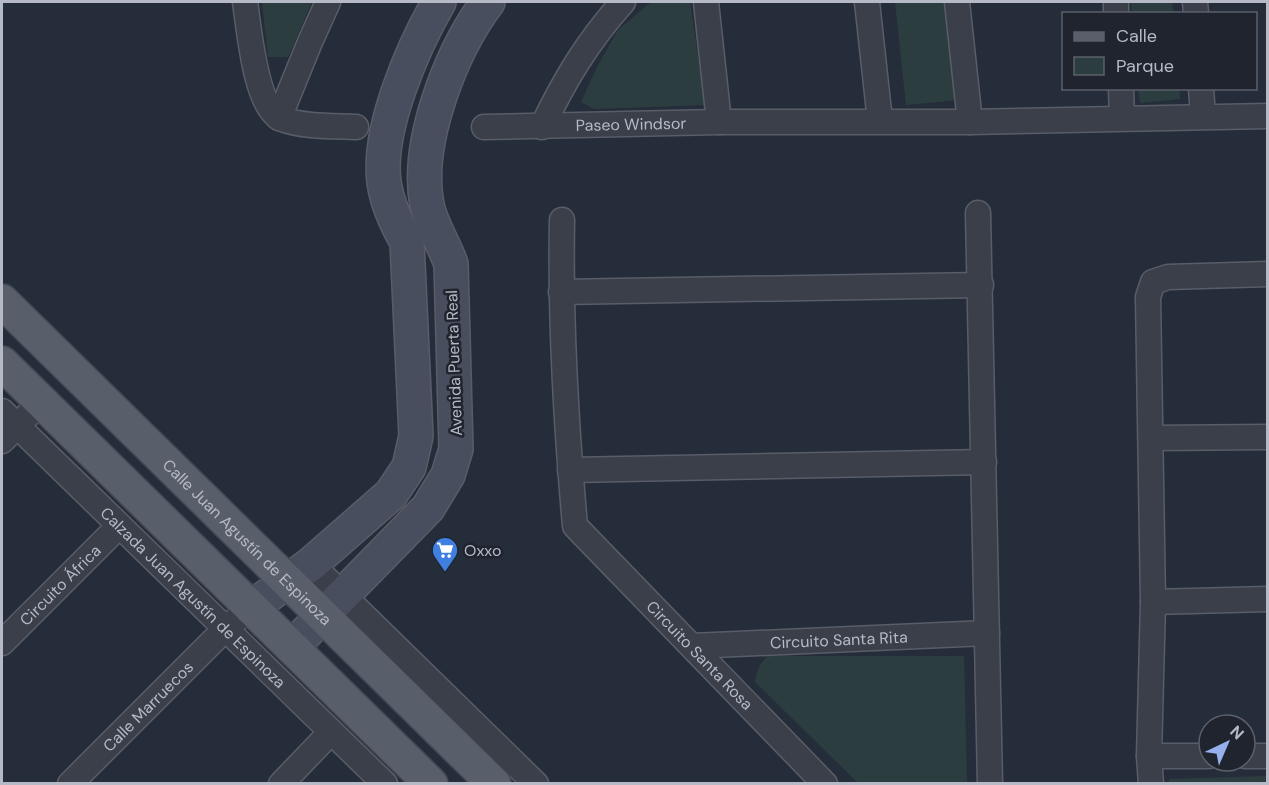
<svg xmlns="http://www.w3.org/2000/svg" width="1269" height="785" font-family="'DM Sans',sans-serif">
<rect width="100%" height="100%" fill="#262d3a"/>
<g fill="#2c3d3f">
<path d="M262 2H312L288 57H268Z"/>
<path d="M651 2H690L705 105 594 109 581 102 598 65 618 30Z"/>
<path d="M895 2H948L959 100 906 105Z"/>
<path d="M1131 2H1172L1173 13H1132Z"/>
<path d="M1138 89H1179L1180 99 1140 103Z"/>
<path d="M768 656H964L967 783H858L755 682C757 670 759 664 768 656Z"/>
<path d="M1267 776V783H1169V779Z"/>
</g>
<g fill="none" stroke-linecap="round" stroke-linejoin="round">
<g stroke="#585d68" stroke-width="27">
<g id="street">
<path d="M245 2C249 27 255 109 282 119 304 127 332 126 356 127"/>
<path d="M706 2 719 122"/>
<path d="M867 2 880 121"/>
<path d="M957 2 970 122"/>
<path d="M1116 2V14"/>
<path d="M1195 2 1196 14"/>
<path d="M1121 88 1122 118"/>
<path d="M1201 88 1203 116"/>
<path d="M279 118 310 42 328 2"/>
<path id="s1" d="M484 127 719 122H970L1268 116"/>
<path d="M542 127C565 79 588 41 623 2"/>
<path d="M978 213 990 784"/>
<path id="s2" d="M562 220C560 322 566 424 575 526L825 784"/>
<path d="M561 292 981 285"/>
<path id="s3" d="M2 411 385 784"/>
<path d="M1152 438 1268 437"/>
<path d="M2 441 41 402"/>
<path d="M570 470 984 462"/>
<path d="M311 564 536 784"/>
<path d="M1153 602 1268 599"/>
<path id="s4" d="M2 643 118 527"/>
<path id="s5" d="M692 646 987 633"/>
<path d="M1149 756H1209"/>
<path d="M1245 756H1268"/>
<path id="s6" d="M70 784 225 629 237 619"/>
<path d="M281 784 331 732"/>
<path d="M1151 784 1149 756 1153 602 1148 297 1153 282 1168 277 1268 274"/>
</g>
</g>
<g stroke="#585d68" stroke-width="36">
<g id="secondary">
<path d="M251 608 311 564 391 494 409 467 416 436 407 242C396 223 387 204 384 182 377 129 413 47 439 2"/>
<path d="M292 647 428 508 448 475 456 449 451 264C444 244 431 225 427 205 415 143 451 51 488 2"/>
</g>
</g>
<g stroke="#434853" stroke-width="36">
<g id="primary">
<path id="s7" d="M2 301 494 784"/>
<path d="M2 363 431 784"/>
</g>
</g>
<use href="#street" stroke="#3a3f4a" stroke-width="24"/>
<use href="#secondary" stroke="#484e5d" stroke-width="33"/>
<use href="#primary" stroke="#585e6a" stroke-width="33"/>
</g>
<defs>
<g id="supermarket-pin" transform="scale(1.35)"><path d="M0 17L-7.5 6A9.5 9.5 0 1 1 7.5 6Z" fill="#3f7fe0" stroke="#1f242f"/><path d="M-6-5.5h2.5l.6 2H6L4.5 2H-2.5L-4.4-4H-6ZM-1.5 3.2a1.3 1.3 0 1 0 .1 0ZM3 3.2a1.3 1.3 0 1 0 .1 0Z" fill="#fff"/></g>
</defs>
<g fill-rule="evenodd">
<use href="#supermarket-pin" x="445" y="550"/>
</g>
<g text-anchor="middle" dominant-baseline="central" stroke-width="5" stroke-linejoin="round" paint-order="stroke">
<g font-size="16" fill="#b5bac6" stroke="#1f242f">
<text stroke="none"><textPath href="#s1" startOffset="147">Paseo Windsor</textPath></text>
<text transform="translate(454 363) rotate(-92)">Avenida Puerta Real</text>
<text stroke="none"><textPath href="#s7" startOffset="344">Calle Juan Agustín de Espinoza</textPath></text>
<text stroke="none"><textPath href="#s4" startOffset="82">Circuito África</textPath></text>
<text stroke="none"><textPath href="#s3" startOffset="267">Calzada Juan Agustín de Espinoza</textPath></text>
<text stroke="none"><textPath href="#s5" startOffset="147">Circuito Santa Rita</textPath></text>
<text stroke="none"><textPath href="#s2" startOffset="486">Circuito Santa Rosa</textPath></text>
<text stroke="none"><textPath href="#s6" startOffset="110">Calle Marruecos</textPath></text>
</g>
<g font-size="16" fill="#b5bac6" stroke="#1f242f" text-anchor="start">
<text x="464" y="550">Oxxo</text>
</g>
</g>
<rect width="1269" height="785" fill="none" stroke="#b5bac6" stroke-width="6"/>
<rect x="1062" y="12" width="195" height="78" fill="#1f242f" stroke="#5b606b" stroke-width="1.5"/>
<rect x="1074" y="32" width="30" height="9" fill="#585e6a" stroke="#5b606b" stroke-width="1.5"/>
<text x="1116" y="42" font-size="18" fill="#b5bac6">Calle</text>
<rect x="1074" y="57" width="30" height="18" fill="#2c3d3f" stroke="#5b606b" stroke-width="1.5"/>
<text x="1116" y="72" font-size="18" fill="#b5bac6">Parque</text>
<g transform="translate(1227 743) rotate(44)"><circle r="28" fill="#1f242f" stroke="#5b606b" stroke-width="1.5"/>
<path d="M0-4.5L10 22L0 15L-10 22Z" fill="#95b0eb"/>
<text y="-9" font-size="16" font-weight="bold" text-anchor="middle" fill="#b5bac6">N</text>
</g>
</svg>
